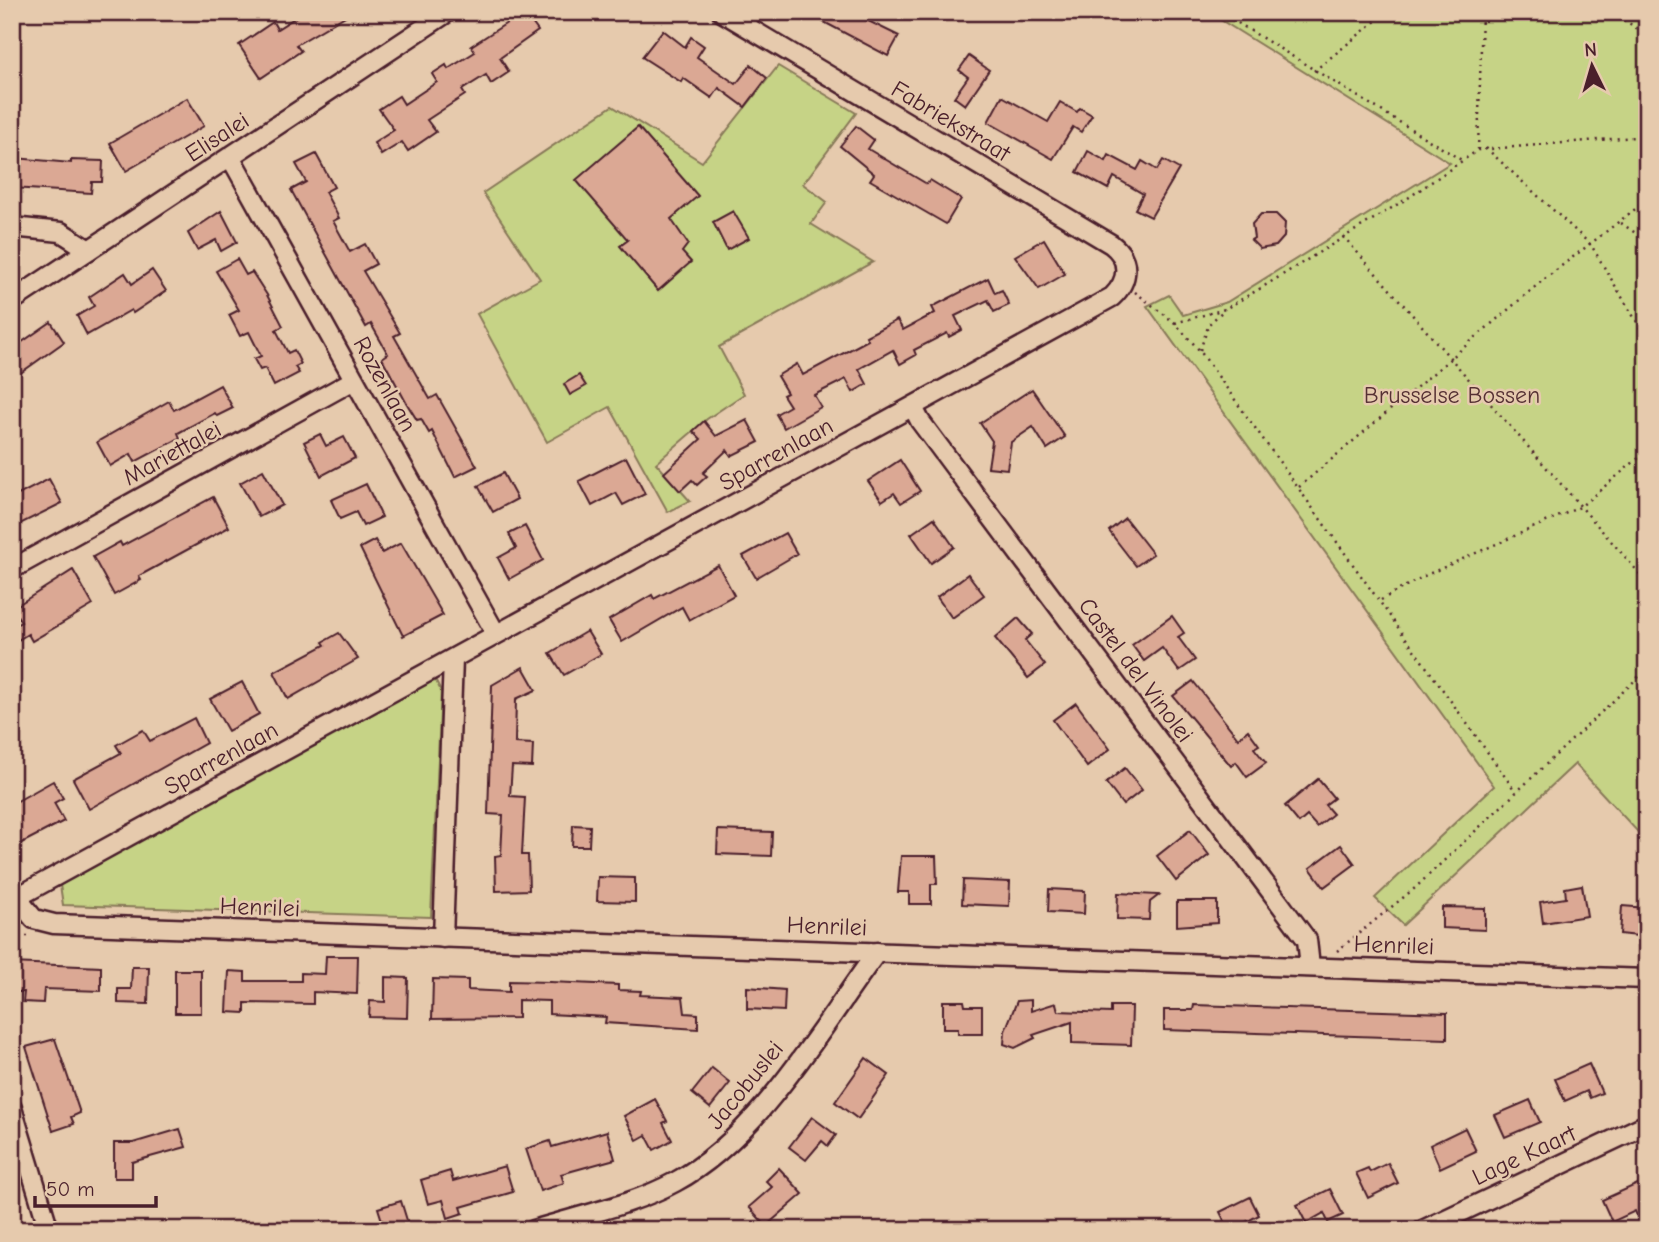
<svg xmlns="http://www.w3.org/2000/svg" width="1659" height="1242" font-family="'Comic Neue',sans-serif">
<rect width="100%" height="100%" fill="#e6caad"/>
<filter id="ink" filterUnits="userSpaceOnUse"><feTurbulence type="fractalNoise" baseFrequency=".0143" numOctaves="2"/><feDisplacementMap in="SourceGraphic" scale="14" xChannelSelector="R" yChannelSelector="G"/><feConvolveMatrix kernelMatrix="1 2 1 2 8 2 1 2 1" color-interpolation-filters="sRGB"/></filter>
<g filter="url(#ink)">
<g fill="#c6d386" stroke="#887958" stroke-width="2">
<path d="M1208 12H1647V848L1638 832 1575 764 1403 925 1375 898 1494 786 1147 306 1169 295 1183 315 1227 302 1450 163Z"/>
<path d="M778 66 856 113 803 184 827 202 811 224 873 262 719 347 744 394 707 419 656 463 690 501 668 512 610 407 547 442 477 314 540 279 483 193 612 106 702 162Z"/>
<path d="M436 681 441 691 431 917 63 905 60 885 426 683Z"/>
</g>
<g fill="#dba894" stroke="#4a1f2b" stroke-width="2">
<path d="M304 12H352L296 45 301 51 261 78 239 45 273 22 277 29Z"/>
<path d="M524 12 538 31 500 58 509 72 491 84 486 75 462 90 465 95 427 120 436 132 408 151 402 142 381 155 374 143 394 130 379 109 399 96 404 104 437 82 432 74 446 65 448 69 475 52 471 46Z"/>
<path d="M805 12H850L899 36 888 56Z"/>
<path d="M663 30 685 47 691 37 704 46 697 57 736 84 751 65 767 78 745 107 719 88 712 98 683 78 681 82 642 57Z"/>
<path d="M969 56 989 70 965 105 954 97 968 77 959 70Z"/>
<path d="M1002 96 1048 122 1060 102 1077 112 1080 108 1092 115 1081 132 1073 127 1053 159 988 122Z"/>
<path d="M187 98 204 126 126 171 110 143Z"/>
<path d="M856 126 874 140 868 149 927 184 930 180 961 199 946 224 870 180 874 174 840 146Z"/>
<path d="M638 127 698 196 671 219 688 244 682 252 691 262 658 291 620 246 628 240 576 180Z"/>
<path d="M1088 151 1106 161 1109 155 1137 170 1142 161 1157 170 1163 160 1179 169 1151 217 1135 209 1143 194 1114 177 1108 189 1077 172Z"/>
<path d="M316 154 334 187 325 192 339 218 333 221 350 252 365 244 376 264 363 271 400 333 394 336 430 399 437 395 477 466 455 477 432 431 429 433 421 419 417 420 407 404 382 358 388 354 371 324 366 327 291 190 306 182 296 164Z"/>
<path d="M15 158 71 163V160L103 161 102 182H92L91 193 12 188Z"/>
<path d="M221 211 237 242 221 251 216 240 197 250 188 233Z"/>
<path d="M733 211 749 238 727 250 713 222Z"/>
<path d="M1261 214H1276L1285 223 1284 237 1276 246 1260 249 1251 240 1254 238 1252 224Z"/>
<path d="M1044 239 1065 274 1039 289 1015 256Z"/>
<path d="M237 259 246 275 252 272 267 295 283 326 276 330 288 353 294 350 301 364 295 367 299 373 274 386 265 368 260 370 254 359 261 356 249 332 240 336 229 315 239 310 216 271Z"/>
<path d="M152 270 166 291 133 313 131 310 87 335 77 316 94 306 89 297 125 273 132 284Z"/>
<path d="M988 278 995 293 1002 290 1009 305 994 312 988 300 955 316 962 330 949 337 947 333 914 350 916 355 900 364 893 350 859 369 867 384 853 392 846 379 814 395 821 407 784 428 776 414 790 406 783 395 787 393 777 376 797 364 803 375 868 340 866 336 897 320 903 330 935 313 932 307Z"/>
<path d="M51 322 64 342 12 379V349Z"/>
<path d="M579 375 586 386 570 395 564 384Z"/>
<path d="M220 385 233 408 217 416 215 413 178 433 180 438 135 462 131 454 110 466 97 442 169 401 174 410Z"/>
<path d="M1032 389 1065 437 1047 449 1033 427 1011 442 1007 469 988 467 992 441 980 423Z"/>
<path d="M747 420 759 442 731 456 727 450 703 473 707 476 697 485 692 480 680 491 664 473 701 439 693 431 704 421 716 436Z"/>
<path d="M320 434 326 446 344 437 355 458 321 476 304 442Z"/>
<path d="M626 457 645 494 623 505 616 493 592 506 579 481Z"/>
<path d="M900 460 920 491 901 503 894 493 882 501 868 481Z"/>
<path d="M263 470 282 505 259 517 240 483Z"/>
<path d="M503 473 517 499 493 512 478 486Z"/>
<path d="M49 479 62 503 12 528V498Z"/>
<path d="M366 484 382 517 363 526 356 512 340 519 331 500Z"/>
<path d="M213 497 229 527 139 576 141 580 114 595 93 557 120 542 122 546Z"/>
<path d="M934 518 954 547 931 563 911 534Z"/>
<path d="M1125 518 1153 554 1136 566 1109 531Z"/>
<path d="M525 526 543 560 509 579 498 558 516 548 509 534Z"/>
<path d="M785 533 797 554 756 578 743 556Z"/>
<path d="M375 540 382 553 401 543 443 615 403 636 360 548Z"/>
<path d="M718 565 734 595 689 620 682 607 622 642 609 620 652 595 654 599Z"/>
<path d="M73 570 93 605 32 641 28 634 18 640 12 627 21 622 13 608Z"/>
<path d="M968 574 984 595 952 618 937 597Z"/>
<path d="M1172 616 1184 633 1178 637 1195 660 1179 671 1162 648 1144 661 1132 645Z"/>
<path d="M1018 618 1032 634 1025 640 1045 665 1028 678 995 638Z"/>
<path d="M587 631 601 654 564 675 550 653Z"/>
<path d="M339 633 358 659 288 699 274 672 325 645 323 642Z"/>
<path d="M523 667 536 690 516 699 515 743 533 744 532 767 512 766 510 796 525 797 522 855H528L529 890 496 891 495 856 501 855 503 815 488 814 492 685Z"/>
<path d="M1193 681 1238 738 1248 730 1259 745 1254 748 1266 763 1247 777 1236 762 1231 766 1173 696Z"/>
<path d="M242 682 259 714 228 731 210 699Z"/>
<path d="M1076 703 1110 749 1087 767 1053 720Z"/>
<path d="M194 718 206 743 89 809 73 779 121 753 116 745 143 730 150 741Z"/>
<path d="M1125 768 1142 790 1123 805 1106 783Z"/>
<path d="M1318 779 1334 798 1325 805 1333 814 1317 827 1307 816 1299 823 1285 806Z"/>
<path d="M53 781 63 798 54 803 64 821 12 848V804Z"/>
<path d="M573 825 590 826 589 846H572Z"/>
<path d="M718 830 772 832 771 856 717 854Z"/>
<path d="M1190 830 1209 855 1176 881 1157 856Z"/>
<path d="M1341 845 1355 864 1324 887 1310 868Z"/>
<path d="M901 856H936L937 884H931V904H909V892H898Z"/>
<path d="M598 877 635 878V902L597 901Z"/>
<path d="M963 880 1010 882 1009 906 962 904Z"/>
<path d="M1582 885 1587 916 1543 923 1540 902 1566 898 1565 888Z"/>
<path d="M1049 889 1085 891 1084 914 1048 912Z"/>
<path d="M1118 893 1159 895 1150 902 1149 920 1117 919Z"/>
<path d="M1177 901H1217V923L1177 926Z"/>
<path d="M1622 906 1647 908V937L1620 934Z"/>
<path d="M1442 907 1485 908V930L1442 928Z"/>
<path d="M326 956H358L357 994 313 992V1004L245 1003V1013L227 1012 229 971 245 972V981H301V973L325 974Z"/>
<path d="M12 963 101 967V991L44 989 43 1003 23 1002 24 992H12Z"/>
<path d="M132 967H149L148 1004 118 1003V989H131Z"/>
<rect x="175" y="970" width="26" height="43"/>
<path d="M385 977 408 978 407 1018 369 1017 370 1001 385 1002Z"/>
<path d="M433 979 468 980V990L509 992V981L550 982 618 985V990L641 991 640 995 683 997 685 1013 698 1014V1029L605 1023 606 1017 549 1014V1001L518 1000V1018L432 1019Z"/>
<path d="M747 987 785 990 784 1011 747 1009Z"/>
<path d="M1031 1000V1011L1056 1003 1058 1011 1111 1013V1006H1132L1131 1045 1072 1043V1022L1033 1035 1035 1038 1015 1048 1004 1044 1005 1031 1017 1001Z"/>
<path d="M943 1001H964L965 1006H982V1034H958V1029H943Z"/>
<path d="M1194 1005 1447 1013V1039L1164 1030V1010H1193Z"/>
<path d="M55 1039 80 1113 71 1117 74 1124 53 1131 26 1047Z"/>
<path d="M866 1058 889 1075 858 1119 835 1102Z"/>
<path d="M1589 1064 1602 1093 1590 1098 1587 1091 1565 1101 1555 1079Z"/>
<path d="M712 1068 730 1083 710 1108 692 1093Z"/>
<path d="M655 1099 667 1121 663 1123 672 1140 654 1150 646 1135 637 1140 624 1116Z"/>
<path d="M1530 1100 1540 1122 1505 1137 1495 1115Z"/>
<path d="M812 1117 836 1135 828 1146 822 1141 806 1160 789 1147Z"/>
<path d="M1465 1128 1476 1151 1440 1168 1430 1145Z"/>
<path d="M180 1129 186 1147 132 1162V1178H114V1143H133Z"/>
<path d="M607 1131 615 1159 561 1174 564 1183 540 1191 526 1149 550 1141 552 1147Z"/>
<path d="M1388 1163 1398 1183 1368 1198 1356 1173 1368 1168 1370 1172Z"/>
<path d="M505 1166 513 1192 461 1207 463 1213 448 1218 443 1200 428 1204 421 1180 450 1171 453 1181Z"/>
<path d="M779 1168 803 1194 766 1226 749 1207 772 1187 766 1181Z"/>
<path d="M1642 1182 1647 1192V1230H1643L1635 1211 1612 1222 1602 1200Z"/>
<path d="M1330 1189 1343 1215 1328 1222 1324 1213 1306 1223 1297 1205Z"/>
<path d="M1250 1197 1259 1215 1246 1222 1250 1230H1229L1220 1212Z"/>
<path d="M401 1201 410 1230H385L378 1208Z"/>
</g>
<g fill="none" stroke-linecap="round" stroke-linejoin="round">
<g stroke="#4a1f2b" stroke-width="23">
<g id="minor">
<path d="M231 158 496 634"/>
<path d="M12 227 61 232 89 250"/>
<path d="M12 301 448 12"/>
<path d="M913 407 920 421 1307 940 1310 966"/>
<path d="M12 569 354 380"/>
<path d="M17 898 34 919 54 924 1647 979"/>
<path d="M12 900 1112 297C1129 281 1131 259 1111 244L722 12"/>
<path d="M443 938 453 659"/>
<path d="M12 1108 49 1230"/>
<path d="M534 1230C581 1215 633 1205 675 1182 758 1138 821 1028 877 952"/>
<path d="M1423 1230 1647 1124"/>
</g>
</g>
<g stroke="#4a1f2b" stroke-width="2.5" stroke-dasharray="2 5" stroke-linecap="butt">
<path d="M1220 12 1463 161"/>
<path d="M1612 12 1647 35"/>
<path d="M1639 29 1647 21"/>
<path d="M1314 71 1387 12"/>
<path d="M1486 148 1591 245 1647 339"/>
<path d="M1478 150 1482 12"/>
<path d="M1621 223 1647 241"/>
<path d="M1343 236 1647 582"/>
<path d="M1135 292 1175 323 1200 351 1516 792"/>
<path d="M1175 323 1225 309 1261 288 1408 198 1478 150 1647 136"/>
<path d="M1200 350 1209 324 1225 309"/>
<path d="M1299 487 1542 281 1647 200"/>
<path d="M1381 600 1424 576 1580 507 1647 451"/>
<path d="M12 936H30"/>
<path d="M1337 951 1415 888 1647 669"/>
</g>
<use href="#minor" stroke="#e6caad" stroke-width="18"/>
</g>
</g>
<g text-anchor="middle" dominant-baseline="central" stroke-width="5" stroke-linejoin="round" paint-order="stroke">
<g font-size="24" fill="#4a1f2b" stroke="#e6caad">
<text transform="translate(951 121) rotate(31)">Fabriekstraat</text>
<text transform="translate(217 137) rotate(-33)">Elisalei</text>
<text transform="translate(385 384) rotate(61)">Rozenlaan</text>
<text transform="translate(172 453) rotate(-29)">Mariettalei</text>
<text transform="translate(776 454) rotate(-29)">Sparrenlaan</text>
<text transform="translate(1136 670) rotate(53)">Castel del Vinolei</text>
<text transform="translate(221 758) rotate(-29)">Sparrenlaan</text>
<text transform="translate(260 907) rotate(2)">Henrilei</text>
<text transform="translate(827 926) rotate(2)">Henrilei</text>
<text transform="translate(1394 945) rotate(2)">Henrilei</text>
<text transform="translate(745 1085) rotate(-51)">Jacobuslei</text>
<text transform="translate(1524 1155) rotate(-25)">Lage Kaart</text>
</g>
<g font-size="24" fill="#563134" stroke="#e6caad">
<text x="1452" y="395">Brusselse Bossen</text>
</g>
</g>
<rect width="1659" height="1242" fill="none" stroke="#e6caad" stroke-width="42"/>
<rect x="21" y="21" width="1617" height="1200" fill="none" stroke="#4a1f2b" stroke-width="2.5" filter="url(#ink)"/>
<g transform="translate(1592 66) rotate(355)" stroke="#e6caad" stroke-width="5" paint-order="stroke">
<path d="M0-5L12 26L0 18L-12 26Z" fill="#4a1f2b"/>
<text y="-10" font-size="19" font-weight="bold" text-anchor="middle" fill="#4a1f2b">N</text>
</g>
<path d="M35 1196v10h121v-10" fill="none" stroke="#4a1f2b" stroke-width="3.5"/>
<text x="46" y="1196" font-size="21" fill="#4a1f2b" stroke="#e6caad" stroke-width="5" paint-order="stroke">50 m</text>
</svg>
